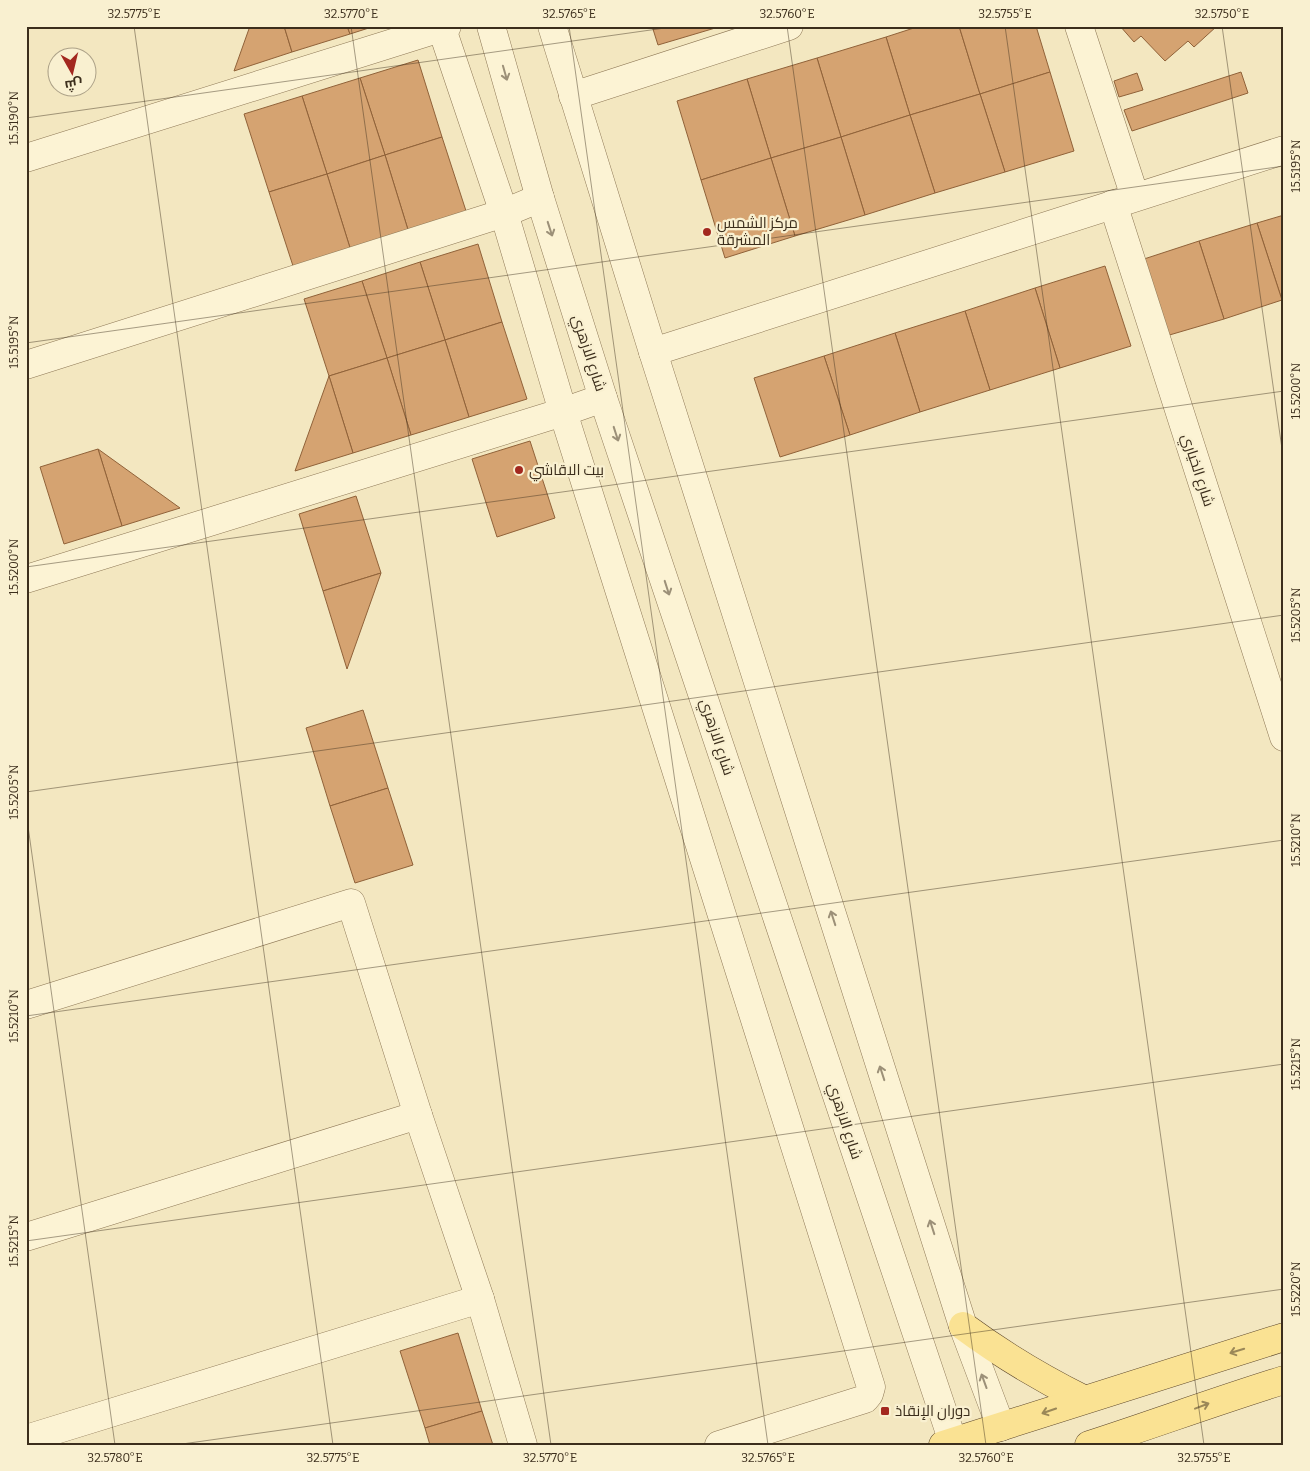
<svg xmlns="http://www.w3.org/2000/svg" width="1310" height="1471" font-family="Bitter,Cairo,serif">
<rect width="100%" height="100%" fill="#f3e7c0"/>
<g fill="#d5a371" stroke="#906239">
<path d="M250 26H284L292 52 234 71Z"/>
<path d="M284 26H347L350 34 292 52Z"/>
<path d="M347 26H375L350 34Z"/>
<path d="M652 26H722L658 45Z"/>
<path d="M920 26H959L980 94 910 115 886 37Z"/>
<path d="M959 26H1036L1050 72 980 94Z"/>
<path d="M1120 26H1217L1194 47 1188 41 1165 61 1141 36 1134 42Z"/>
<path d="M886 37 910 115 841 137 817 58Z"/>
<path d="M817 58 841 137 771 158 747 79Z"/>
<path d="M418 60 442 137 385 155 360 78Z"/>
<path d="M1050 72 1074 151 1005 172 980 94Z"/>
<path d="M1241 72 1248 93 1132 131 1124 110Z"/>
<path d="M1137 73 1143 90 1119 97 1114 81Z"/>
<path d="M360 78 385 155 327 174 302 96Z"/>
<path d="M747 79 771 158 701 180 677 101Z"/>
<path d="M980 94 1005 172 935 193 910 115Z"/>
<path d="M302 96 327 174 269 192 244 114Z"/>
<path d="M910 115 935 193 865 215 841 137Z"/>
<path d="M442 137 467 214 409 233 385 155Z"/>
<path d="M841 137 865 215 795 236 771 158Z"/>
<path d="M385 155 409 233 351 251 327 174Z"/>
<path d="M771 158 795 236 725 258 701 180Z"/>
<path d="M327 174 351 251 294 269 269 192Z"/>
<path d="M1284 215V299L1282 300 1257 223Z"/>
<path d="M1257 223 1282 300 1224 319 1199 241Z"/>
<path d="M1199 241 1224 319 1166 336 1141 260Z"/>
<path d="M478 244 502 322 445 340 420 262Z"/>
<path d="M420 262 445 340 387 358 362 281Z"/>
<path d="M1105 266 1131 346 1060 368 1035 288Z"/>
<path d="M362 281 387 358 329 376 304 299Z"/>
<path d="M1035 288 1060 368 990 390 965 311Z"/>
<path d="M965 311 990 390 920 412 895 333Z"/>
<path d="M502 322 527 399 469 417 445 340Z"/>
<path d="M895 333 920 412 850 435 824 356Z"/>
<path d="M445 340 469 417 411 435 387 358Z"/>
<path d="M824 356 850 435 780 457 754 378Z"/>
<path d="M387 358 411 435 353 453 329 376Z"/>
<path d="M329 376 353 453 295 471Z"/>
<path d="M530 441 555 518 497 537 472 459Z"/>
<path d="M98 449 180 508 122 526Z"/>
<path d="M98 449 122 526 64 544 40 467Z"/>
<path d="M356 496 381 573 323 591 299 514Z"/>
<path d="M381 573 347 669 323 591Z"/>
<path d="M363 710 388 788 330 806 306 728Z"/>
<path d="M388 788 413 865 355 883 330 806Z"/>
<path d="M458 1333 482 1411 425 1428 400 1351Z"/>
<path d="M482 1411 493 1445H430L425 1428Z"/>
</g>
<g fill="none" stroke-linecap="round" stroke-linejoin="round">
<g stroke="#8e7856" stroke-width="29">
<g id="minor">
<path d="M441 26 504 213 563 412 871 1387 869 1394 865 1399 719 1445"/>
<path d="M1079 26 1135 197"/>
<path d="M573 96 789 26"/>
<path d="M26 158 447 26"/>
<path d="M1113 204 1284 737"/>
<path d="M26 365 504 213 540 198"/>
<path d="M26 579 563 412 603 398"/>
<path d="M26 1005 351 903 418 1115 480 1299 523 1445"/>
<path d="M26 1237 418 1115"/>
<path d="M26 1439 480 1299"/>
</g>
</g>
<g stroke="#8e7856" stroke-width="29">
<g id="tertiary">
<path d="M491 26 540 198 603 398 953 1442"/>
<path d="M552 26 653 352 963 1326 1001 1427"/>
<path d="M653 352 1284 150"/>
</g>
</g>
<g stroke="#5b452a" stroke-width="29">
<g id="primary">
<path d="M963 1326C1001 1354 1041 1378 1083 1399"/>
<path d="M943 1445 1284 1337"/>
<path d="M1089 1445C1154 1424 1219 1400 1284 1380"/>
</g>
</g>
<use href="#minor" stroke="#fcf3d4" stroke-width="28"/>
<use href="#tertiary" stroke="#fcf3d4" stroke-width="28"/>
<use href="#primary" stroke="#fae293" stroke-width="28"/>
</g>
<defs><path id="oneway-shaft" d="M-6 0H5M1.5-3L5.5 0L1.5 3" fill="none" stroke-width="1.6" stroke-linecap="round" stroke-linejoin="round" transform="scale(1.25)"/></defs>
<g stroke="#9c9078">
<use href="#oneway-shaft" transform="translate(505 73) rotate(74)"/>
<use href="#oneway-shaft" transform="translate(550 229) rotate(72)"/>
<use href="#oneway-shaft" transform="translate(616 434) rotate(72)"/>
<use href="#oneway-shaft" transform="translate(667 588) rotate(72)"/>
<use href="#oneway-shaft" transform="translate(833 918) rotate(-108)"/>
<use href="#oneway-shaft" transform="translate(882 1073) rotate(-108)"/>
<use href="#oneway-shaft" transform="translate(932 1227) rotate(-108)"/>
<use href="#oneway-shaft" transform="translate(984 1381) rotate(-110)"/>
</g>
<g stroke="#9b8858">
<use href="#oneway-shaft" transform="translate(1237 1351) rotate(163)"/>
<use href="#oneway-shaft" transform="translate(1202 1406) rotate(-21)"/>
<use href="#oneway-shaft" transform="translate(1049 1411) rotate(161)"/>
</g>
<path fill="none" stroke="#3c2e1c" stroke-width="1" stroke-opacity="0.45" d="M134 26 333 1445M351 26 551 1445M569 26 768 1445M787 26 986 1445M1005 26 1204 1445M1222 26 1284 463M26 118 679 26M26 343 1284 166M26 567 1284 391M26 792 1284 615M26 812 115 1445M26 1016 1284 840M26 1241 1284 1064M175 1445 1284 1289"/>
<g fill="#a3281f" stroke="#f9f0d0" stroke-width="2">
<circle cx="707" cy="232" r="5"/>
<circle cx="519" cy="470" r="5"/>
<rect x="880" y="1406" width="10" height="10" rx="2.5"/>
</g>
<g text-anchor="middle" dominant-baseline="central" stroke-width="4.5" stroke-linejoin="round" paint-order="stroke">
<g font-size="15" fill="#3c2e1c" stroke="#f9f0d0" text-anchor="start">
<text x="717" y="223">مركز الشمس<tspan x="717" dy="17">المشرقة</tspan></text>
<text x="529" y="470">بيت الاقاشي</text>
<text x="895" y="1411">دوران الإنقاذ</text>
</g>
<g font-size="15" fill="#3c2e1c" stroke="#f9f0d0">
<text transform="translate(589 353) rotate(72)">شارع الازهري</text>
<text transform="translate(1198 470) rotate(72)">شارع الخياري</text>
<text transform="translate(717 737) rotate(72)">شارع الازهري</text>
<text transform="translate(845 1121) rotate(72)">شارع الازهري</text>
</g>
</g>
<rect width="1310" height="1471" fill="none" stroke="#f9f0d0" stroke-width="55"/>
<g transform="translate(72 72) rotate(172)"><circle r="24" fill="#f9f0d0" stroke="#ada288"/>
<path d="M0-4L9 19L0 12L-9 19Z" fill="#a3281f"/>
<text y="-8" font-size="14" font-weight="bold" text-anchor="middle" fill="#3c2e1c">ش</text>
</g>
<rect x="28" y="28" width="1254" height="1416" fill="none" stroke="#3c2e1c" stroke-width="2"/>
<g font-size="12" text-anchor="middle" fill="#3c2e1c">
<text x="134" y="18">32.5775°E</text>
<text x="351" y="18">32.5770°E</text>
<text x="569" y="18">32.5765°E</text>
<text x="787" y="18">32.5760°E</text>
<text x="1005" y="18">32.5755°E</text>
<text x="1222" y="18">32.5750°E</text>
<text transform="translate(14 118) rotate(-90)" y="4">15.5190°N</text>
<text transform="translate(1296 166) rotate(-90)" y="4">15.5195°N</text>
<text transform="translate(14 342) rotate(-90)" y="4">15.5195°N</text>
<text transform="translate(1296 391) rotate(-90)" y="4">15.5200°N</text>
<text transform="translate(14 567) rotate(-90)" y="4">15.5200°N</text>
<text transform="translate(1296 615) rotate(-90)" y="4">15.5205°N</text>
<text transform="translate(14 792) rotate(-90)" y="4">15.5205°N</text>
<text transform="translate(1296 840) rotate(-90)" y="4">15.5210°N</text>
<text transform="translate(14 1016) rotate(-90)" y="4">15.5210°N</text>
<text transform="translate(1296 1064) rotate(-90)" y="4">15.5215°N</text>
<text transform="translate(14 1241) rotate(-90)" y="4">15.5215°N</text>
<text transform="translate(1296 1289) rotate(-90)" y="4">15.5220°N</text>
<text x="115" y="1462">32.5780°E</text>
<text x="333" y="1462">32.5775°E</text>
<text x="550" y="1462">32.5770°E</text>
<text x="768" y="1462">32.5765°E</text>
<text x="986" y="1462">32.5760°E</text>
<text x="1204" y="1462">32.5755°E</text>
</g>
</svg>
